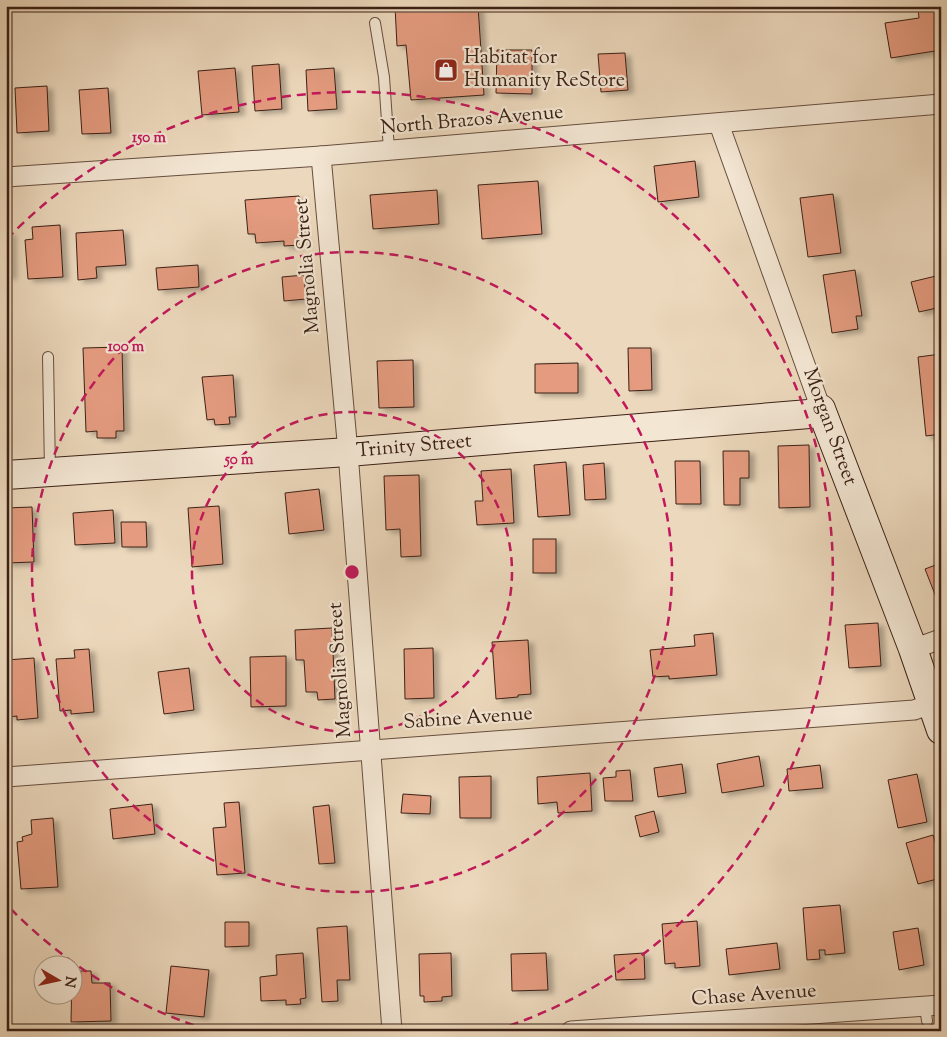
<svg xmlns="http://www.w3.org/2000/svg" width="947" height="1037" font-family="'Sorts Mill Goudy',serif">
<defs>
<filter id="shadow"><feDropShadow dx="5.5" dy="3" stdDeviation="2.5" flood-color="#0004"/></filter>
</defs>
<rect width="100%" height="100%" fill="#ecd8bc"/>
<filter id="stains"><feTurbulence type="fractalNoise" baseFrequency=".004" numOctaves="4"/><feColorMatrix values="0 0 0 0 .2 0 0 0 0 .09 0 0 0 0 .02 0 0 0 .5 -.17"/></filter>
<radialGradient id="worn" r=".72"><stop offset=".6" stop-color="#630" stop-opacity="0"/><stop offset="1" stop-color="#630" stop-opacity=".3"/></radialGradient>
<g fill="#e49b7f" stroke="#3b2015" filter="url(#shadow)">
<path d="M395 6H478L484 95 411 100 406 45 397 46Z"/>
<path d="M936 6 941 50 891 58 885 23 919 18 918 9Z"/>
<path d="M497 50H532V94L496 93Z"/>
<path d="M625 53 628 90 601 92 598 54Z"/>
<path d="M279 64 282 109 255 111 252 66Z"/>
<path d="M235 68 239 112 202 115 198 71Z"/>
<path d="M334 68 337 109 308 111 306 70Z"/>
<path d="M47 86 49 131 17 133 15 88Z"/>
<path d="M108 88 111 133 82 134 79 90Z"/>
<path d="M695 161 699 197 658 202 654 166Z"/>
<path d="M538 181 542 234 482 239 478 185Z"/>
<path d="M437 190 439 224 373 229 370 195Z"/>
<path d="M833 194 841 253 808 257 800 198Z"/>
<path d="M299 196 302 239H300V245L284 246V241L256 243 255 234H248L245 200Z"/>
<path d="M60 225 63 277 28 279 25 240 33 239 32 227Z"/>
<path d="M123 230 126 265 96 267 97 278 78 280 76 233Z"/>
<path d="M6 232H10L11 276H6Z"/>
<path d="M198 265 199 287 158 290 156 268Z"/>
<path d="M855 270 862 316H856L858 329 832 333 823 275Z"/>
<path d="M304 275 306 299 284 301 282 277Z"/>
<path d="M936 276 941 307 919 312 911 282Z"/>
<path d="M122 347 124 431H116V438H97V431L86 432 83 348Z"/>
<path d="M628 348H651L652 390 629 391Z"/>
<path d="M941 354V434L926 436 918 357Z"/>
<path d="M413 360 414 407 379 408 377 361Z"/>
<path d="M578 363V393H535V364Z"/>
<path d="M233 375 236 417H229L230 424 215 425 214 419 207 420 202 377Z"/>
<path d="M809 445 810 507 779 508 778 446Z"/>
<path d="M723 451H749V478H740V505H724Z"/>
<path d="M675 461H700L701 504H676Z"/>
<path d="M566 462 570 515 538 517 534 465Z"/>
<path d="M604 463 606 499 585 500 583 465Z"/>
<path d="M511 469 514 523 477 525 475 501H483L481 471Z"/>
<path d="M419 475 421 556 401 557 400 529 386 530 384 476Z"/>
<path d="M319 489 324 530 289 534 285 493Z"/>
<path d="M219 506 223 564 192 567 188 508Z"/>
<path d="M32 507 34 562 6 563V508Z"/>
<path d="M113 510 115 543 75 545 73 513Z"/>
<path d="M121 522H146L147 547H122Z"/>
<rect x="533" y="539" width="23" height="34"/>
<path d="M941 563V595L936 597 925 569Z"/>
<path d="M878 623 881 666 849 668 845 625Z"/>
<path d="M332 628 335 699 318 700 317 692H306L304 660H296L295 630Z"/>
<path d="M713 633 717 675 669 679V676L653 677 650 650 695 646 694 635Z"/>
<path d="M528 640 531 694 518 695V697L496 699 492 642Z"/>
<path d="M433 648 434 698 405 699 404 649Z"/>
<path d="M89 649 94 712 71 714V710L60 711 56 659 75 658 74 650Z"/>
<path d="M286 656V706L251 707 250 657Z"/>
<path d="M34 658 38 718 17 720V716L8 717 6 660Z"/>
<path d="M189 668 194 710 164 714 158 672Z"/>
<path d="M759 756 764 786 722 793 717 764Z"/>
<path d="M682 764 686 793 658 797 654 768Z"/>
<path d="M820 765 823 788 789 791 787 769Z"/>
<path d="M630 770 633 801H605L603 778 616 777V771Z"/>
<path d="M590 773 592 811 558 813 557 802 538 804 537 777Z"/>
<path d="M917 774 927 822 898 828 888 780Z"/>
<path d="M491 776V818H460L459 777Z"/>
<path d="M403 794 431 796 430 814 401 813Z"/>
<path d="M239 802 245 873 217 875 213 828 226 827 224 803Z"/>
<path d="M152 804 155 834 113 839 110 809Z"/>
<path d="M329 805 335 863 319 864 313 807Z"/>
<path d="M654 811 659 832 640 837 635 816Z"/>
<path d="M53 818 58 887 21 889 17 842 23 841 22 837 32 834 31 820Z"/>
<path d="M933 835 941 861V878L918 884 906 843Z"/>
<path d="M840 905 845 953 825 955V950H819L820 959 807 960 803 908Z"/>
<path d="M697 921 700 966 675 968V963L665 964 662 924Z"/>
<path d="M225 922H249V946L225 947Z"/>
<path d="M347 926 350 980H337L338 1001 322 1002 317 928Z"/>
<path d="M918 928 924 965 899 970 893 932Z"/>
<path d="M777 943 780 969 729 975 726 949Z"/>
<path d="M303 953 306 998 300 999 301 1004 286 1005V1000L261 1001 260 977 277 975 276 955Z"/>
<path d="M451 953 452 996 442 997V1001L424 1002V996H420L419 954Z"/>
<path d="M546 953 548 990 512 991 511 954Z"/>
<path d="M644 953 645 979 616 980 614 955Z"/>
<path d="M171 966 209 970 204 1017 166 1013Z"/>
<path d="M72 971H91L92 983H110L111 1021 71 1022Z"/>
</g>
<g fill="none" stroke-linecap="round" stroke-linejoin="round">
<g stroke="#674e3f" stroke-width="12">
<g id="lane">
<path d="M375 23 384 77 389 150"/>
<path d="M48 357 50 471"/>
<path d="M925 1006 927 1021"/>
</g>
</g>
<g stroke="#674e3f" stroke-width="21">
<g id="street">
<path d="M719 124 821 409"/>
<path d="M321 156 348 452 392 1031"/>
<path d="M6 177 321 156 941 104"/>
<path d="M913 649 941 639"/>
<path d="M6 777 914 710 931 704"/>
<path d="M571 1031 941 1005"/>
</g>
</g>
<g stroke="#3b2015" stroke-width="30">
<path id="secondary" d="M6 475 348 452 809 414 821 409 913 649 941 730"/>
</g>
<use href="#lane" stroke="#f3e6d3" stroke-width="10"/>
<use href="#street" stroke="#f3e6d3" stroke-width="19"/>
<use href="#secondary" stroke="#f3e6d3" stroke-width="28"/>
</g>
<g fill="none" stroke="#c2185b" stroke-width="2.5" stroke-dasharray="9 6">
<circle cx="352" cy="572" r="160"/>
<circle cx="352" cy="572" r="320"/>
<path d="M208 1030A480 480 0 0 1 7 905M7 239A480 480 0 1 1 496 1030"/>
</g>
<defs>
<g id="shop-square" transform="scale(1.25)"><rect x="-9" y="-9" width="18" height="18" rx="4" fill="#8f2418" stroke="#f3e6d3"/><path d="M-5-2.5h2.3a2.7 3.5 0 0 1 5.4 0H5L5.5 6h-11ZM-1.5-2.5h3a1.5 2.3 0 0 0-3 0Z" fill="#fff"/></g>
</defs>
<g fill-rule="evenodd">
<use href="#shop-square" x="446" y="70"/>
</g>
<g text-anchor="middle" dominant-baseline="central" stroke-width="4.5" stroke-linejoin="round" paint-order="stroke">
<g font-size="20" fill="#3b2015" stroke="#f3e6d3" text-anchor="start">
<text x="464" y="58">Habitat for<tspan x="464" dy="23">Humanity ReStore</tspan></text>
</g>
<g font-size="20" fill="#3b2015" stroke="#f3e6d3">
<text transform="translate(472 121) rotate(-5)">North Brazos Avenue</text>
<text transform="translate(308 266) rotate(-95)">Magnolia Street</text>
<text transform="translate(829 427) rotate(70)">Morgan Street</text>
<text transform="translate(414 447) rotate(-5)">Trinity Street</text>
<text transform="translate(341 670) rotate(-94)">Magnolia Street</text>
<text transform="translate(468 719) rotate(-4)">Sabine Avenue</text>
<text transform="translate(754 996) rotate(-4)">Chase Avenue</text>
</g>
</g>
<circle cx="352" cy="572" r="8" fill="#c2185b" stroke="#f3e6d3" stroke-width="2.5"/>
<g font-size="15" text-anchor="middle" font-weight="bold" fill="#c2185b" stroke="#f3e6d3" stroke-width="4.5" stroke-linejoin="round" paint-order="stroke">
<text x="149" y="142">150 m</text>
<text x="126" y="351">100 m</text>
<text x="239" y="464">50 m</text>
</g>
<rect width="947" height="1037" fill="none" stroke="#ecd8bc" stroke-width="25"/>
<rect x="8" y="8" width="932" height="1022" fill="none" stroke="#3b2015" stroke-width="2.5"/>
<rect x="12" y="12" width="922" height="1012" fill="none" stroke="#3b2015"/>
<g transform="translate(58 980) rotate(99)"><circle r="24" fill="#f3e6d3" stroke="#a99787"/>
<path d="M0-4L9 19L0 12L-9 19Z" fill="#8f2418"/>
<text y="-8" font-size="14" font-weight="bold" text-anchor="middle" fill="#3b2015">N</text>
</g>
<rect width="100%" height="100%" filter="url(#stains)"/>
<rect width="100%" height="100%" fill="url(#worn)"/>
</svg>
